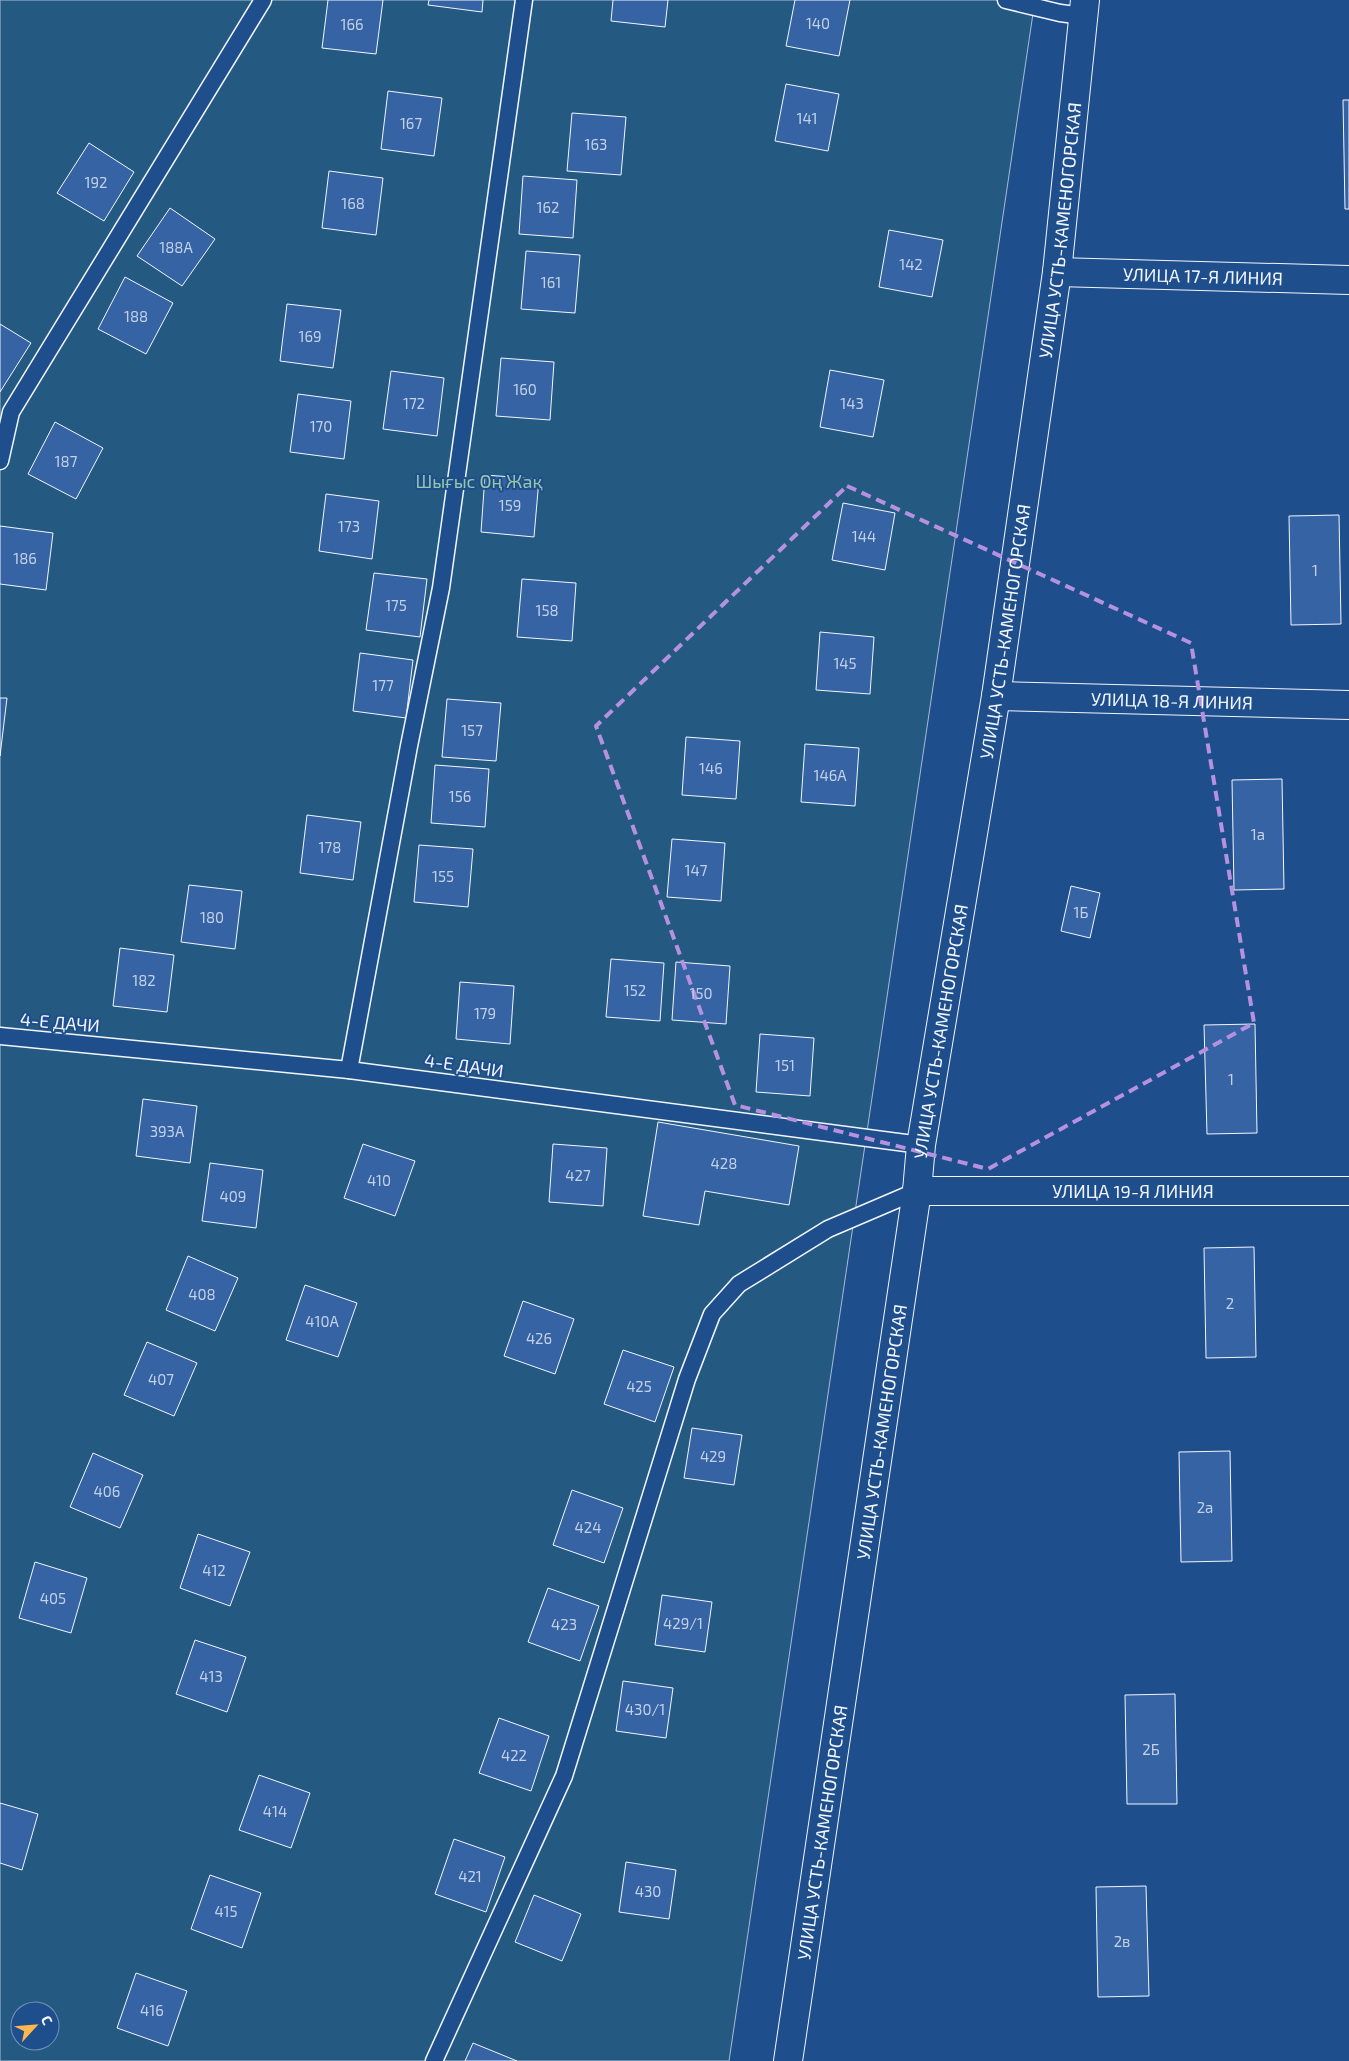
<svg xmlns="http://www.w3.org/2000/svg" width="1349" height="2061" font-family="'Exo 2',sans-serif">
<rect width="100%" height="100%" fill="#1f4e8c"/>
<path fill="#245a82" stroke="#a8bbd7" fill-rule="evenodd" d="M0 0H1035L729 2061H0ZM20 2011H50V2041H20Z"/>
<g fill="#3563a3" stroke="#f2f6ff">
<path d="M328 0H383L376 54 322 48Z"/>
<path d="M429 0H483L482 12 428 5Z"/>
<path d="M613 0H668L665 27 611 21Z"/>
<path d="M795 0H850L839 56 786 46Z"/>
<path d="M786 84 839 94 828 151 775 141Z"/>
<path d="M388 91 442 98 434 156 381 149Z"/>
<path d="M1343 100H1349V209H1345Z"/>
<path d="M572 113 626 117 621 175 567 171Z"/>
<path d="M89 143 134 172 104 221 57 193Z"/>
<path d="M329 171 383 178 376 235 322 228Z"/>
<path d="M523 176 577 180 573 238 519 234Z"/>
<path d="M170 208 215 239 182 286 137 256Z"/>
<path d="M889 230 943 240 932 297 879 287Z"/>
<path d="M526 251 580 255 575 313 521 309Z"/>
<path d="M125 277 173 303 146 354 98 329Z"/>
<path d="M287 304 341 310 333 368 280 361Z"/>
<path d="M0 324 31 343 0 392Z"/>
<path d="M501 358 554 362 550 420 496 416Z"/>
<path d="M830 370 884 380 873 437 820 427Z"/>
<path d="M391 371 444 378 437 436 383 429Z"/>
<path d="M298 394 351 401 344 459 290 452Z"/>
<path d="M55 422 103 448 76 499 28 474Z"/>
<path d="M485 475 539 479 534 537 481 532Z"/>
<path d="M326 494 379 501 372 559 319 551Z"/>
<path d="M843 503 895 513 885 570 832 560Z"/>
<path d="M1339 515 1341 624 1291 625 1289 516Z"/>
<path d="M0 526 53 533 46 590 0 584Z"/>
<path d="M374 573 427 579 420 637 366 630Z"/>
<path d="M522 579 576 583 572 641 517 637Z"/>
<path d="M820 632 874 637 870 694 816 690Z"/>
<path d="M360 653 413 660 406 718 353 711Z"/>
<path d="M0 698H7L0 756Z"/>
<path d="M447 699 501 703 496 761 442 757Z"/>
<path d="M686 737 740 741 736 799 682 795Z"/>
<path d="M805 744 859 748 855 806 801 802Z"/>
<path d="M435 765 489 769 485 827 431 823Z"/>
<path d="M1282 779 1284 889 1234 890 1232 780Z"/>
<path d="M307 815 361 822 353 880 300 873Z"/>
<path d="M672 839 725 843 721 901 667 897Z"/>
<path d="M419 845 473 849 468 907 414 902Z"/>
<path d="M189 885 242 891 235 949 181 942Z"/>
<path d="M1071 886 1100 893 1090 938 1061 931Z"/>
<path d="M120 948 174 955 167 1012 113 1006Z"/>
<path d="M611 959 664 963 660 1021 606 1017Z"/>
<path d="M676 962 730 966 726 1024 672 1020Z"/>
<path d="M460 982 514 986 510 1044 456 1039Z"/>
<path d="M1255 1024 1257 1133 1207 1134 1204 1025Z"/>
<path d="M760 1034 814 1038 810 1096 756 1092Z"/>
<path d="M143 1099 197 1106 190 1163 136 1156Z"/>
<path d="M658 1122 799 1146 789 1205 705 1191 699 1225 643 1216Z"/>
<path d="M363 1144 415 1161 395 1216 344 1198Z"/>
<path d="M553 1144 607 1148 603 1206 549 1202Z"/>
<path d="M210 1163 263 1170 256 1228 202 1221Z"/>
<path d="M1254 1247 1256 1357 1206 1358 1204 1248Z"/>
<path d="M188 1256 238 1278 215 1331 166 1310Z"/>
<path d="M305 1285 357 1303 338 1357 286 1340Z"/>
<path d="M523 1301 574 1319 555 1374 504 1356Z"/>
<path d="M147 1342 197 1363 174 1416 124 1395Z"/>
<path d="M623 1350 674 1367 655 1422 604 1404Z"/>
<path d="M692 1428 742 1435 734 1485 684 1478Z"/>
<path d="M1230 1451 1232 1561 1181 1562 1179 1452Z"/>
<path d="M93 1453 143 1475 120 1528 70 1507Z"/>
<path d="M572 1490 623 1508 604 1563 553 1545Z"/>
<path d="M198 1534 250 1552 230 1606 180 1588Z"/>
<path d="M35 1562 87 1578 71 1633 19 1618Z"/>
<path d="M548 1588 599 1606 580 1661 528 1642Z"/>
<path d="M662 1595 712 1602 705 1652 655 1645Z"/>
<path d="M195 1640 246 1657 227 1712 176 1694Z"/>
<path d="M623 1681 673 1688 666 1738 616 1731Z"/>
<path d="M1175 1694 1177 1804H1127L1125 1695Z"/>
<path d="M499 1718 549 1736 531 1791 479 1773Z"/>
<path d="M259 1775 310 1793 291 1848 239 1830Z"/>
<path d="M0 1803 38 1814 22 1870 0 1863Z"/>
<path d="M454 1839 505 1857 486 1912 435 1894Z"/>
<path d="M626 1862 676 1870 669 1919 619 1912Z"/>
<path d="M210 1875 261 1893 242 1948 191 1929Z"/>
<path d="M1146 1886 1149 1996 1098 1997 1096 1887Z"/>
<path d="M534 1895 581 1914 562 1961 515 1942Z"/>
<path d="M136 1973 187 1991 168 2046 117 2028Z"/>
<path d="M473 2043 517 2061H465Z"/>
</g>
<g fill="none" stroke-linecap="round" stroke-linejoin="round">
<g stroke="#f2f6ff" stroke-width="19">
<g id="lane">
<path d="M1006 0 1060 13 1083 16"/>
<path d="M0 461 11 412 263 0"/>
<path d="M0 1036 349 1070 921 1145"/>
<path d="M349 1070 409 746 441 588 524 0"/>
<path d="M434 2061 564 1776 687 1379 712 1314 739 1284 828 1229 917 1191"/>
</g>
</g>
<g stroke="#f2f6ff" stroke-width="30">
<g id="street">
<path id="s1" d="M1057 272 1349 280"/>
<path id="s2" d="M996 696 1349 705"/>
<path id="s3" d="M917 1191H1349"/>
</g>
</g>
<g stroke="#f2f6ff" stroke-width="30">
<g id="secondary">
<path id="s4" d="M788 2061 917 1191 921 1145 996 696 1057 272 1085 0"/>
</g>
</g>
<use href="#lane" stroke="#1f4e8c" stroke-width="16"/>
<use href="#street" stroke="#1f4e8c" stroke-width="28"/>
<use href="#secondary" stroke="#1f4e8c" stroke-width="28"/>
</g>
<path fill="none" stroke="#b691df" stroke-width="4" stroke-dasharray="10 6" stroke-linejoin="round" d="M847 486 1191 643 1254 1023 988 1169 735 1105 596 726Z"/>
<g text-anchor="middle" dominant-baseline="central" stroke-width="4" stroke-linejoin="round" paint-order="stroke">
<g font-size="15" fill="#c3d1e8">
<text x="818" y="23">140</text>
<text x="352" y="24">166</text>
<text x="807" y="118">141</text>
<text x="411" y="123">167</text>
<text x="596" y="144">163</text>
<text x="96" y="182">192</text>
<text x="353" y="203">168</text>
<text x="548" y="207">162</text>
<text x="176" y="247">188А</text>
<text x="911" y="264">142</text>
<text x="551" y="282">161</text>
<text x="136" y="316">188</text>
<text x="310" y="336">169</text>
<text x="525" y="389">160</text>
<text x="414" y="403">172</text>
<text x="852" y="403">143</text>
<text x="321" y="426">170</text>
<text x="66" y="461">187</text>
<text x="510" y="505">159</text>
<text x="349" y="526">173</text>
<text x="864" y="536">144</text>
<text x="25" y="558">186</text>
<text x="1315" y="570">1</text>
<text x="396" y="605">175</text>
<text x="547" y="610">158</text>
<text x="845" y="663">145</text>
<text x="383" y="685">177</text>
<text x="472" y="730">157</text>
<text x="711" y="768">146</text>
<text x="830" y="775">146А</text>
<text x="460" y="796">156</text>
<text x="1258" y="834">1а</text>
<text x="330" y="847">178</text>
<text x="696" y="870">147</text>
<text x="443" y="876">155</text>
<text x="1081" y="912">1Б</text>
<text x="212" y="917">180</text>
<text x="144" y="980">182</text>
<text x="635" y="990">152</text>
<text x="701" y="993">150</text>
<text x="485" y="1013">179</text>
<text x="785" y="1065">151</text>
<text x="1231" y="1079">1</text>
<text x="167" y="1131">393А</text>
<text x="724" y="1163">428</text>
<text x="578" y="1175">427</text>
<text x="379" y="1180">410</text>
<text x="233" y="1196">409</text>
<text x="202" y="1294">408</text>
<text x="1230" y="1303">2</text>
<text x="322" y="1321">410А</text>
<text x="539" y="1338">426</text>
<text x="161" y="1379">407</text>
<text x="639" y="1386">425</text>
<text x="713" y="1456">429</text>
<text x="107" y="1491">406</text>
<text x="1205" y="1507">2а</text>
<text x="588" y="1527">424</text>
<text x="214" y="1570">412</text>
<text x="53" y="1598">405</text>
<text x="683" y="1623">429/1</text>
<text x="564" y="1624">423</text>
<text x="211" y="1676">413</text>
<text x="645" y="1709">430/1</text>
<text x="1151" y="1749">2Б</text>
<text x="514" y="1755">422</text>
<text x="275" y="1811">414</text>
<text x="470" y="1876">421</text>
<text x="648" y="1891">430</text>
<text x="226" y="1911">415</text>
<text x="1122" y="1941">2в</text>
<text x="152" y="2010">416</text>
</g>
<g font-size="18" fill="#f2f6ff" stroke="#1f4e8c">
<text stroke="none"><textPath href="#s4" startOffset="1851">УЛИЦА УСТЬ-КАМЕНОГОРСКАЯ</textPath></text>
<text stroke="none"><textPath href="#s1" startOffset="146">УЛИЦА 17-Я ЛИНИЯ</textPath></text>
<text stroke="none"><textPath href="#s4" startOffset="1446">УЛИЦА УСТЬ-КАМЕНОГОРСКАЯ</textPath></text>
<text stroke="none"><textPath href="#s2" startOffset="176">УЛИЦА 18-Я ЛИНИЯ</textPath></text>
<text transform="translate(60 1022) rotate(5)">4-Е ДАЧИ</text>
<text stroke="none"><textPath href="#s4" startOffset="1041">УЛИЦА УСТЬ-КАМЕНОГОРСКАЯ</textPath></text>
<text transform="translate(464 1065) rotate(8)">4-Е ДАЧИ</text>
<text stroke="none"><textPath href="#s3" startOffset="216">УЛИЦА 19-Я ЛИНИЯ</textPath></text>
<text stroke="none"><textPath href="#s4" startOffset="636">УЛИЦА УСТЬ-КАМЕНОГОРСКАЯ</textPath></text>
<text stroke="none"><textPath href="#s4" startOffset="231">УЛИЦА УСТЬ-КАМЕНОГОРСКАЯ</textPath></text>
</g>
<g font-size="18" fill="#97c8a6" stroke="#1f4e8c">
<text x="479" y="481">Шығыс Оң Жақ</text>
</g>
</g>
<g transform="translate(35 2026) rotate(64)"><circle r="24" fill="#1f4e8c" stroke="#7391ba"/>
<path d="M0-4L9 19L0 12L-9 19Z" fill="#ffb74d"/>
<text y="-8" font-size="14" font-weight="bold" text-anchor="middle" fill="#f2f6ff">С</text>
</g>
</svg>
